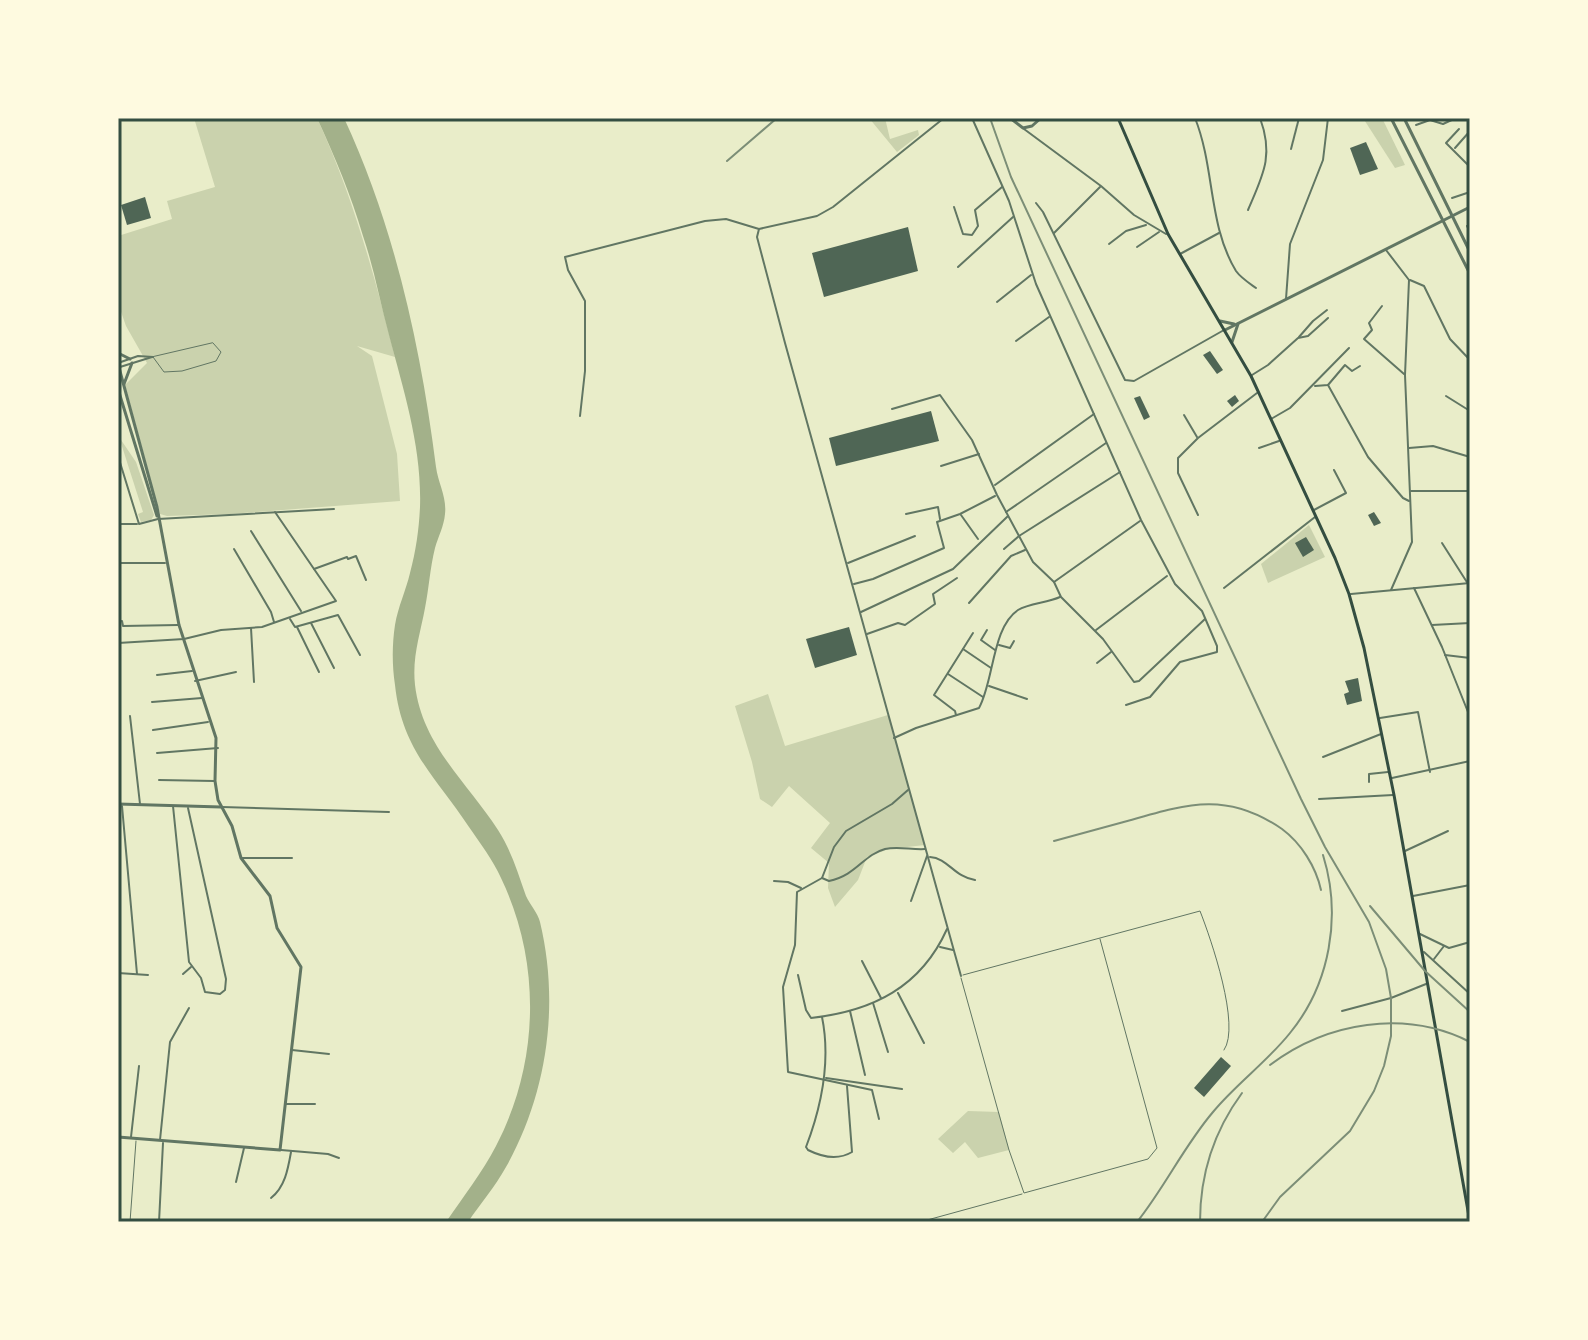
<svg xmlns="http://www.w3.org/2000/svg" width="1588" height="1340" font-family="'Open Sans',sans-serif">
<rect width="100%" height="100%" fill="#e9edc9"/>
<g fill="#cad2ad">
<path d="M194 118H317C353 196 374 274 395 357L357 346 372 356 397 454 400 501 230 514 167 516 160 514 125 385 147 363 126 326 118 303V236L172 219 167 201 215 187Z"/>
<path d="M869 118H885L890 139 918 130 919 135 897 152Z"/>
<path d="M1363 118H1382L1405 165 1395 168Z"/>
<path d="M119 437 136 462 154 515 151 520 141 522 138 514 143 512Z"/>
<path d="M1309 525 1325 557 1268 583 1261 564Z"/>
<path d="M768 694 785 746 888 715 925 845 889 849 867 857 858 880 835 907 828 888 829 863 811 848 830 823 789 786 772 807 760 799 752 762 735 706Z"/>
<path d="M968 1111 999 1112 1009 1150 978 1158 965 1142 953 1153 938 1139Z"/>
</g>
<path fill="#a3b18a" d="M317 118H344C395 228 421 348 436 467 438 483 447 497 445 514 444 526 438 537 435 548 430 568 429 588 425 608 420 635 412 657 415 685 422 745 467 782 498 830 511 850 518 873 526 896 530 905 538 913 540 922 560 1005 547 1094 506 1167 495 1187 480 1204 468 1222H446C463 1197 482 1173 496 1146 539 1064 542 963 501 878 493 860 480 843 469 827 436 777 402 750 395 685 392 666 392 644 395 625 398 607 406 590 410 573 416 551 419 529 420 507 422 448 404 392 389 335 380 302 374 268 363 236 351 195 335 157 317 118Z"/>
<g fill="#4f6655">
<path d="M1366 142 1378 169 1360 175 1350 148Z"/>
<path d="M145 197 151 218 127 225 121 205Z"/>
<path d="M908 227 918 271 824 297 812 253Z"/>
<path d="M1210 351 1223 370 1217 374 1203 355Z"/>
<path d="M1235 395 1239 401 1232 407 1227 401Z"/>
<path d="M1140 396 1150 417 1144 420 1134 398Z"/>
<path d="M931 411 939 441 836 466 829 438Z"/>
<path d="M1374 512 1381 523 1374 526 1368 515Z"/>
<path d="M1306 537 1314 550 1303 557 1295 543Z"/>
<path d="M849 627 857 655 815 668 806 639Z"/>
<path d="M1358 678 1362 701 1347 705 1344 694 1349 692 1345 681Z"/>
<path d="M1221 1057 1231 1066 1204 1097 1194 1088Z"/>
</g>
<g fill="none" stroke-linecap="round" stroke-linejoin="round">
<g stroke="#617663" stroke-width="1">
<path d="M213 343 221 352 216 361 182 371 164 372 153 357Z"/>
<path d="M963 975 1200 911C1211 939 1241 1026 1224 1050"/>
<path d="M961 978 1009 1150 1024 1193 1148 1159 1157 1148 1100 939"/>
<path d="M130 1222 136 1141"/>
<path d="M920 1222 1022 1194"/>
</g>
<g stroke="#617663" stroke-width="2">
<path d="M972 118 1009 201 1036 284 1141 520 1175 584 1202 611 1217 646V652L1180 662 1150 697 1126 705"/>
<path d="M1195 118C1215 168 1208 225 1236 271 1241 278 1249 283 1256 288"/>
<path d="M1416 125 1430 120 1443 124 1456 118"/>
<path d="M1024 129 1101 186 1134 215 1166 234"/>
<path d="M1459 129 1446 143 1470 167"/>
<path d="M1455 148 1470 131"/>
<path d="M1291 149 1299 118"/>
<path d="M1452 198 1470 192"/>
<path d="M1036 203 1043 212 1125 380 1134 381 1224 330"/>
<path d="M954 207 963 234 972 235 978 226 975 210 1002 187"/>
<path d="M1248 210C1263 175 1274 156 1260 118"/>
<path d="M1467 226 1470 232"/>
<path d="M759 229 757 237 785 343 961 976"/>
<path d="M1054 233 1100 187"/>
<path d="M1109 244 1126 231 1146 225"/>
<path d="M1137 247 1159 232"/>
<path d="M1386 250 1409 280 1405 375 1412 542 1391 590"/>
<path d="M1180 254 1219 233"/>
<path d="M958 267 1013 217"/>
<path d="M1410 280 1424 286 1450 339 1470 360"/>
<path d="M1286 299 1290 244 1323 160 1328 118"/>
<path d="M997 302 1031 275"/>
<path d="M1382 306 1369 323 1372 330 1364 339 1404 374"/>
<path d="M1299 337 1313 321 1327 310"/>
<path d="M1016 341 1049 317"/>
<path d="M118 363 138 356 153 357"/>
<path d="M120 367 152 357"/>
<path d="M1252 375 1268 365 1298 338 1308 336 1328 318"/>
<path d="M1328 385 1368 457 1403 498 1409 501"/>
<path d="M1315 386 1328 385 1345 365 1352 371 1360 366"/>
<path d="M1446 396 1470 411"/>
<path d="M892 409 940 395 972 440 997 495 1033 562 1054 582 1061 597 1103 639 1134 682 1139 681 1205 619"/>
<path d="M1184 415 1197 437"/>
<path d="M580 416 585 371V301L568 270 565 257 705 221 726 219 759 229 817 216 833 207 944 118"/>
<path d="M1271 419 1290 408 1349 348"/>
<path d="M1259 448 1279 441"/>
<path d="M1409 448 1433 446 1470 457"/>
<path d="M118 456 139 524 158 519 334 509"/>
<path d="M941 466 979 454"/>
<path d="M995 485 1094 414"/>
<path d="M1411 491H1470"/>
<path d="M1314 510 1346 493 1334 470"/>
<path d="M275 512 314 569"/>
<path d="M1006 512 1106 443"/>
<path d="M906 514 938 507 940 519"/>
<path d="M961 515 978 539"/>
<path d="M1198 515 1178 473V458L1198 438 1257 393"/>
<path d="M118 524H137"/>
<path d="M251 531 301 611"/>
<path d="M1442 543 1470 587"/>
<path d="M234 549 271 612 274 622"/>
<path d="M1004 549 1019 536 1120 472"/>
<path d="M118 563H165"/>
<path d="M848 563 915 536"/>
<path d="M1054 582 1140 521"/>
<path d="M854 584 873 579 944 548 937 522 960 514 995 496"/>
<path d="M1224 588 1315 517"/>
<path d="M1414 588 1442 647 1470 717"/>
<path d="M1351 594 1470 583"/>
<path d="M969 603 1011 556 1025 550"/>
<path d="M861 612 953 569 1008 516"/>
<path d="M290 619 295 627 338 615 360 655"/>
<path d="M118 621H122L123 626 178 625"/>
<path d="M311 623 334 668"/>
<path d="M1432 625 1470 623"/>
<path d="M297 627 319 672"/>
<path d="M251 628 254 682"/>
<path d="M987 630 981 640 995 650"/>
<path d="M1096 630 1167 576"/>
<path d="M867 634 898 623 905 625 935 604 933 594 957 578"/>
<path d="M118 643 184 639 221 630 262 627 336 601 314 569 347 557 348 559 356 556 366 580"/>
<path d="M999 645 1010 648 1014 641"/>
<path d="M963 649 991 668"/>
<path d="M1445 655 1470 658"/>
<path d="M1097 663 1111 652"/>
<path d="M948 674 983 697"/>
<path d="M157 675 192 671"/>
<path d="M195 681 236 672"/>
<path d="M989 686 1027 699"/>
<path d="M152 702 202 698"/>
<path d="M956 715 955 711 934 695 973 633"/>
<path d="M130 716 140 804"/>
<path d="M1380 718 1418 712 1430 772"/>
<path d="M153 730 208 722"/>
<path d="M894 738 916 728 979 708C994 681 992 627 1018 610 1029 603 1047 603 1060 597"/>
<path d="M157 753 218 748"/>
<path d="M1323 757 1381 734"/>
<path d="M1392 778 1470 761"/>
<path d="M159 780 214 781"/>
<path d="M1369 782V774L1388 772"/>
<path d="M1319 799 1393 795"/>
<path d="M122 806 137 974"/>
<path d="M173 806 189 962 201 978 205 992 220 994 225 990 226 979 188 808"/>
<path d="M222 807 389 812"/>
<path d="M1405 851 1448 831"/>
<path d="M930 857C948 858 954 877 975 880"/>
<path d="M242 858H292"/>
<path d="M822 878 829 881C857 875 863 855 885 849 898 846 912 850 925 849"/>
<path d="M774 881 788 882 801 888"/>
<path d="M1413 896 1470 885"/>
<path d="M911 901 927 856"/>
<path d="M1420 934 1449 948 1470 942"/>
<path d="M940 947 953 950"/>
<path d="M1424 952 1470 994"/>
<path d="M1434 959 1444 946"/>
<path d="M862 961 881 998"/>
<path d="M118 973 148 975"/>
<path d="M183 974 191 967"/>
<path d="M798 975 806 1010 811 1018C873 1011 921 987 947 929"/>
<path d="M898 993 924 1043"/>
<path d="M873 1003 888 1052"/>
<path d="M850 1011 865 1075"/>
<path d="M1342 1011 1391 998 1426 984"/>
<path d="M822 1017C831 1061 822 1105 806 1147L808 1150C822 1157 837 1161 852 1152L847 1086"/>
<path d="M292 1050 329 1054"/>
<path d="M826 1078 902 1089"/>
<path d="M286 1104H315"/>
<path d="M879 1119 872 1090 788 1072 783 987 795 945 797 892 822 878 834 847 846 831 892 804 908 790"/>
<path d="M131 1137 139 1066"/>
<path d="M160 1140 170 1042 189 1008"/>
<path d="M281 1150 328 1154 339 1158"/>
<path d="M236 1182 244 1148"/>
<path d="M271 1198C285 1187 288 1169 291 1152"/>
<path d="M159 1222 163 1143"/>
</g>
<g stroke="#617663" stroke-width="3">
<path d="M1010 118 1023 128 1032 126 1041 118"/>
<path d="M1391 118 1470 274"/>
<path d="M1404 118 1470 252"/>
<path d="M1220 321 1234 324"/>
<path d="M1225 330 1470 207"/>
<path d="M1232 342 1238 324"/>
<path d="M118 353 130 359"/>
<path d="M118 364 157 507 179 625 216 738 215 781 218 800 232 826 241 858 270 896 277 928 301 967 280 1150 118 1137"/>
<path d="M124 384 132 363"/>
<path d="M118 389 157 516"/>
<path d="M118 804 221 807"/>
</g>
<path stroke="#344e41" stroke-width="3" d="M1118 118 1168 234 1251 376 1335 558 1349 594 1364 648 1394 795 1470 1222"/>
<g stroke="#7c8e77" stroke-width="2">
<path d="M990 118 1011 177 1301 799 1325 847 1369 922 1386 969 1391 998V1036L1384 1066 1374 1091 1350 1131 1280 1197 1262 1222"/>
<path d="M727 161 777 118"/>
<path d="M1054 841C1080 834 1106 827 1131 820 1190 803 1228 792 1282 829 1301 843 1316 867 1321 890"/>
<path d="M1370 906 1425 971 1470 1012"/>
<path d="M1270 1065C1327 1022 1405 1009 1470 1042"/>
<path d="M1137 1222C1165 1187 1184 1146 1213 1112 1236 1084 1267 1062 1290 1033 1330 984 1342 916 1323 855"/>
<path d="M1200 1222C1200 1175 1214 1131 1242 1093"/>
</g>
</g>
<rect width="1588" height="1340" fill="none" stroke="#fefae0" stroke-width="240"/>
<rect x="120" y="120" width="1348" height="1100" fill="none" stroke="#344e41" stroke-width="3"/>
</svg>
